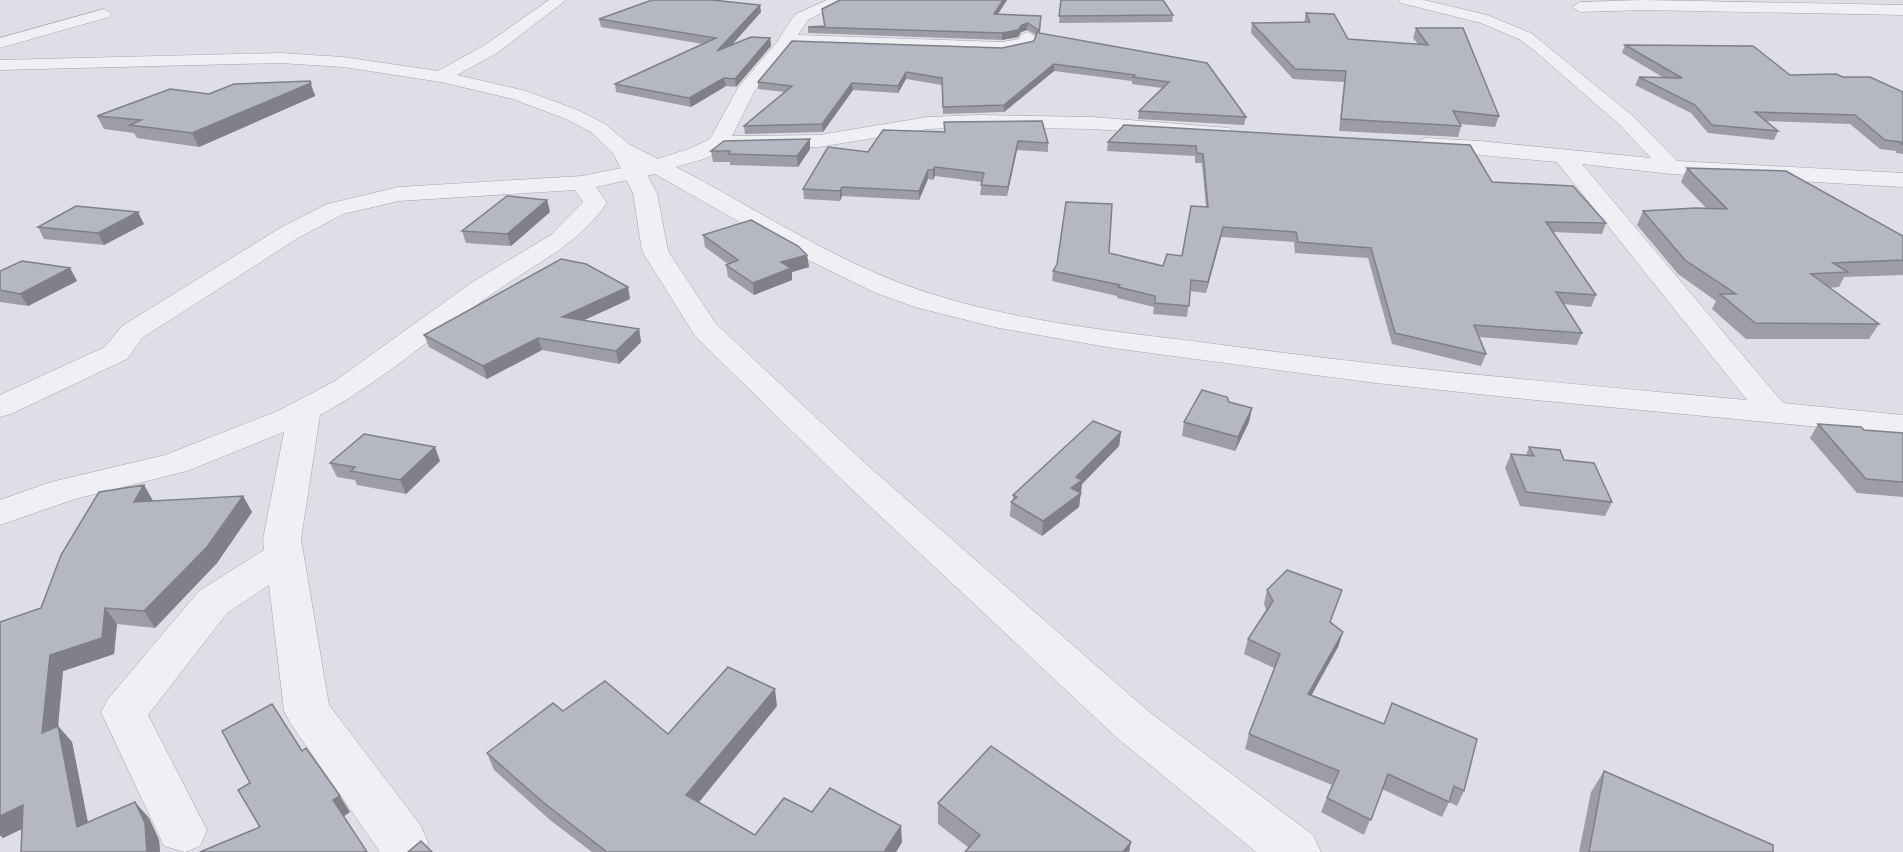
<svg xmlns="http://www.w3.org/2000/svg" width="1903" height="852" font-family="Mulish,sans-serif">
<rect width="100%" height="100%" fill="#dddee6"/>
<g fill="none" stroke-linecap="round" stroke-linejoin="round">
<g stroke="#a3a4af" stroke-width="1">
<g id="minor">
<path d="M827 0H846L808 20 798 35 1002 42 1019 39 1022 34 1028 32 1036 37 1032 47 1002 52 792 45 755 90 732 136 819 135 928 117 979 115 1092 117 1229 128 1232 132 1229 136 1222 138 1092 129 979 127 928 129 819 147 722 149 707 158 676 167C761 211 842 267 935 295 1026 323 1121 332 1215 344 1392 368 1569 384 1747 400L1557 162 1426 150 1419 148 1415 144 1419 140 1426 138 1479 141 1651 158 1620 125 1535 51 1519 39 1481 23 1401 3 1399 0H1424L1487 15 1531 33 1634 117 1677 161 1903 173V187L1671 174 1582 164 1783 403 1903 415V435L1525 399 1376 383 1113 348 999 328 915 307 876 293 800 256 655 174 596 187 607 203C575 248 532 265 489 296 433 336 381 382 320 415L301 539 329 705 421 826 428 843 424 852H380L291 724 284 711 269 585 227 613 148 715 207 830 200 846 185 852 164 846 101 712 108 699 199 591 264 550 263 539 284 432 187 471 75 499 0 525V500L51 482 165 455 278 411 335 381 471 283 551 235 583 202 575 190 399 201 343 214 298 238 142 338 127 359 11 414 0 417V395L105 347 122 326 280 228 327 204 399 187 582 176 637 165 614 155 611 150 614 145 622 144 630 145 658 159 691 148 710 139 738 88 777 42 791 20 796 14Z"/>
<path d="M1643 0 1903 5V15L1643 10 1580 12 1572 7 1580 2Z"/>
<path d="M104 9 112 14 109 17 0 48V38Z"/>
</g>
</g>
<g stroke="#a3a4af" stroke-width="1">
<path id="tertiary" d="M549 0H566L497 53 457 75 526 91 580 111 605 124 630 145 657 193 668 251 716 324 867 465 1148 711 1313 835 1321 852H1256L1116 737 843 481 695 336 642 251 633 193 613 153 591 132 566 119 513 99 441 82 343 67 280 63 0 70V60L280 53 343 57 438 71 485 45Z"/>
</g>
<use href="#minor" fill="#eff0f4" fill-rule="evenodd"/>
<use href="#tertiary" fill="#eff0f4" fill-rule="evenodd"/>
</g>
<g fill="#9c9da7">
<path d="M1007 0 998 14 1041 16 1040 34 1207 63 1246 117 1244 125 1138 119 1139 111 1162 88 1132 84V81L1054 71 1004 112 943 114 942 85 906 79 898 93 853 90 823 132 745 134 744 126 784 92 758 89V82L1002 48 1034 41 1036 35 1027 30 1021 32 1018 37 1002 40 808 33V27L824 26 822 9Z"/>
<path d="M1061 0 1173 15 1172 22 1059 23Z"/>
<path d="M761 12 731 46 770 38 771 46 736 87 726 86 691 107 616 92 615 84 703 44 601 27 599 19Z"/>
<path d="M1306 13 1348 39 1418 44 1413 38 1416 28 1499 116 1495 127 1460 124 1461 126 1458 137 1339 131 1344 82 1293 79 1251 33 1252 23H1304Z"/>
<path d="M1625 45 1790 75 1843 77 1903 92V154L1896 153V151L1880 149 1850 124 1767 121 1778 131 1774 140 1708 133 1691 113 1635 85 1639 77 1664 78 1622 53Z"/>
<path d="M315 93V96L199 147 137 138 134 133 104 129 97 116 209 94Z"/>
<path d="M1124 125 1492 182 1606 223 1602 234 1553 232 1596 295 1591 307 1563 304 1582 333 1577 345 1479 337 1486 354 1481 366 1392 344 1368 258 1295 253 1294 242 1221 237 1206 293 1190 291 1187 317 1153 314 1154 307 1117 298V296L1052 281 1053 271 1109 253 1163 266 1182 256 1206 207 1202 163H1195V156L1107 151 1108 142Z"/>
<path d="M883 130 1048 143V152L1017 150 1007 196 980 195 982 182 935 176 933 180 928 179 919 200 842 196 840 201 804 199 803 189 868 152Z"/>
<path d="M810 149 798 167 730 165V162H713L711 151Z"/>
<path d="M1687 168 1903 236V275L1844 277 1839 287 1829 288 1879 324 1869 339H1746L1712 309 1716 301 1678 274 1637 225 1643 211 1706 208 1681 182Z"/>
<path d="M547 200 550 212 511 246 466 243 462 231Z"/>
<path d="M144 224 104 245 44 239 38 227Z"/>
<path d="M703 235 807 255 809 267 792 272V280L754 295 728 277 726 265 728 264 705 247Z"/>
<path d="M70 268 77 281 28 306 0 302V271Z"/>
<path d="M628 287 630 299 584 320 639 329 641 342 619 364 542 350 487 379 429 347 424 335Z"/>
<path d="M1229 402 1252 408 1249 422 1235 451 1182 436 1184 422Z"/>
<path d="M1818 424 1864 430 1903 433V497L1857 493 1810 438Z"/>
<path d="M1121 432 1119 446 1082 484 1079 507 1042 536 1010 516 1011 502 1013 500V495Z"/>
<path d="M1529 447 1564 460 1612 502 1605 516 1520 506 1505 468 1511 454 1526 455Z"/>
<path d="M440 461 406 494 357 485 355 480 337 477 330 463Z"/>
<path d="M144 485 153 501 243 496 252 512 217 563 155 628 117 624 114 654 63 671 58 726 72 742 88 823 149 818 159 840 160 852H21L22 829 3 838 0 835V622L41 608Z"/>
<path d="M1267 590 1331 622 1343 632 1338 647 1311 695 1384 724 1392 703 1464 791 1457 806 1449 802 1442 817 1382 789 1364 835 1321 812 1332 785 1245 749 1249 734 1274 668 1244 654 1248 639 1266 610 1264 604Z"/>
<path d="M777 706 699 802 755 835 812 812 902 842 896 852H592L550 820 494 770 487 753 668 734Z"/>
<path d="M1604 771 1773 852H1579L1591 792Z"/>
<path d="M938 803 1131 842 1129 852H965L969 848 938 824Z"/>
</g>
<g fill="#7f8088">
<path d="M1003 0H1007L994 20V14Z"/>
<path d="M760 5 761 12 719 59 717 51Z"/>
<path d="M1028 23 1027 30 1021 32 1018 37 1002 40V33Z"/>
<path d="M770 38 771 46 736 87 735 79Z"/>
<path d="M1054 64V71L1004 112V105Z"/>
<path d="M906 72V79L898 93V86Z"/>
<path d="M724 78 726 86 691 107 689 98Z"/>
<path d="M310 81 315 96 199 147 192 133Z"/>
<path d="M852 83 853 90 823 132 822 124Z"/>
<path d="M810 139V149L798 167 797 156Z"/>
<path d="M1018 141 1017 150 1007 196 1008 187Z"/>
<path d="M935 167V176L933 180V170Z"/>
<path d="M928 170V179L919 200V191Z"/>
<path d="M842 187V196L840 201V191Z"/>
<path d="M547 200 550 212 511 246 507 234Z"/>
<path d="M138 212 144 224 104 245 98 233Z"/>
<path d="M1223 227 1221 237 1206 293 1208 282Z"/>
<path d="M807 255 809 267 792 272V280L754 295 753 283 781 262Z"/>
<path d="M70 268 77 281 28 306 20 294Z"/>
<path d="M628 287 630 299 565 329 562 317Z"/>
<path d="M639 329 641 342 619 364 616 351Z"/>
<path d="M538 338 542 350 487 379 483 366Z"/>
<path d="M1252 408 1249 422 1235 451 1238 437Z"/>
<path d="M1121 432 1119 446 1082 484 1079 507 1042 536 1043 521 1071 488 1076 477Z"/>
<path d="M435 447 440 461 406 494 400 480Z"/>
<path d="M144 485 153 501 144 518 134 502Z"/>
<path d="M243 496 252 512 217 563 155 628 144 611Z"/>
<path d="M105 608 117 624 114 654 63 671 58 726 72 742 92 843 77 827 42 733 50 655Z"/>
<path d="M1343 632 1338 647 1304 709 1308 694Z"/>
<path d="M775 689 777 706 691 812 686 795Z"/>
<path d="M340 796 350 812 343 817 333 800Z"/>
<path d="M135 802 149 818 159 840 160 852H147Z"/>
<path d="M23 805 38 821 3 838 0 835V816Z"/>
<path d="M901 826 902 842 896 852H884Z"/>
<path d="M1131 842 1129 852H1123Z"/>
</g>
<g fill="#b5b7c2" stroke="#7f8088" stroke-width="1.5">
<path d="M652 0H712L760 5 717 51 751 37 770 38 735 79 724 78 689 98 615 84 716 38 599 19Z"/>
<path d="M840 0H1003L994 14 1041 16 1039 33 1207 63 1246 117 1139 111 1169 82 1133 77 1135 75 1054 64 1004 105 943 107 942 78 906 72 898 86 852 83 822 124 744 126 792 86 758 82 792 41 1002 48 1034 41 1038 30 1028 23 1022 25 1018 30 1002 33 808 27 825 26 822 9Z"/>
<path d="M1061 0H1163L1173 15 1059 16Z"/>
<path d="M1306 13 1334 14 1348 39 1428 45 1416 28H1463L1499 116 1453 111 1461 126 1341 119 1346 71 1295 69 1252 23 1310 22Z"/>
<path d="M1625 45 1753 46 1790 75 1836 74 1843 77H1870L1903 92V144H1901V142L1885 140 1855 115 1755 112 1778 131 1712 125 1695 105 1639 77 1682 78Z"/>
<path d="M310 81 311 83 192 133 130 125 141 120 97 116 170 89 209 94 234 84Z"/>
<path d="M1042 121 1048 143 1018 141 1008 187 981 185 984 173 935 167 933 170H928L919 191 842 187 840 191 803 189 828 147 868 152 883 130 945 132 944 122Z"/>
<path d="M1124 125 1470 145 1492 182 1573 186 1606 223 1546 222 1596 295 1556 292 1582 333 1474 325 1486 354 1395 333 1371 248 1298 242 1296 232 1223 227 1208 282 1191 280 1189 306 1155 303V296L1118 287 1120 285 1053 271 1057 264 1066 202 1112 204 1109 253 1163 266 1167 254 1182 256 1191 206 1208 207 1203 154 1197 153 1196 146 1108 142Z"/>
<path d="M810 139 797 156 729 154 730 151H711L724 141Z"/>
<path d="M1687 168 1786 171 1903 236V260L1833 263 1848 272 1811 274 1879 324 1755 323 1720 294H1736L1685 260 1643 211 1696 208 1727 209Z"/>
<path d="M507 196 547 200 507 234 462 231Z"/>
<path d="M76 206 138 212 98 233 38 227Z"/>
<path d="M751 220 798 246 807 255 781 262 791 268 753 283 726 265 738 260 703 235Z"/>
<path d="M561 259 586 264 628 287 562 317 639 329 616 351 538 338 483 366 424 335Z"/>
<path d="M22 261 70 268 20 294 0 290V271Z"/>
<path d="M1202 390 1227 397 1229 402 1252 408 1238 437 1184 422Z"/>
<path d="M1093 421 1121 432 1076 477 1082 480 1071 488 1081 493 1043 521 1011 502 1017 497 1013 495Z"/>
<path d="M1818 424 1861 427 1864 430 1903 433V482L1866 479Z"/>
<path d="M364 434 435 447 400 480 351 471 355 467 330 463Z"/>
<path d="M1529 447 1560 450 1564 460 1594 463 1612 502 1526 492 1511 454 1534 456Z"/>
<path d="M144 485 134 502 243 496 207 547 144 611 105 608 102 638 50 655 42 733 58 726 77 827 135 802 145 823 147 852H21L23 805 0 816V622L41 608 61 555 99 492Z"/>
<path d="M1287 570 1342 590 1330 622 1343 632 1308 694 1384 724 1392 703 1477 739 1464 791 1454 786 1449 802 1388 774 1371 820 1327 798 1339 771 1249 734 1280 654 1248 639 1273 601 1267 590Z"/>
<path d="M728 667 775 689 686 795 755 835 784 798 812 812 830 788 901 826 884 852H607L544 803 487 753 553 703 563 711 605 681 668 734Z"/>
<path d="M272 704 302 751 306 748 340 796 333 800 367 852H200L260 827 238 790 250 783 222 731Z"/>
<path d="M991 746 1131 842 1123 852H965L980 835 938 803Z"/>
<path d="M1604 771 1773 845V852H1589Z"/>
<path d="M421 841 432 852H408Z"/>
</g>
</svg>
